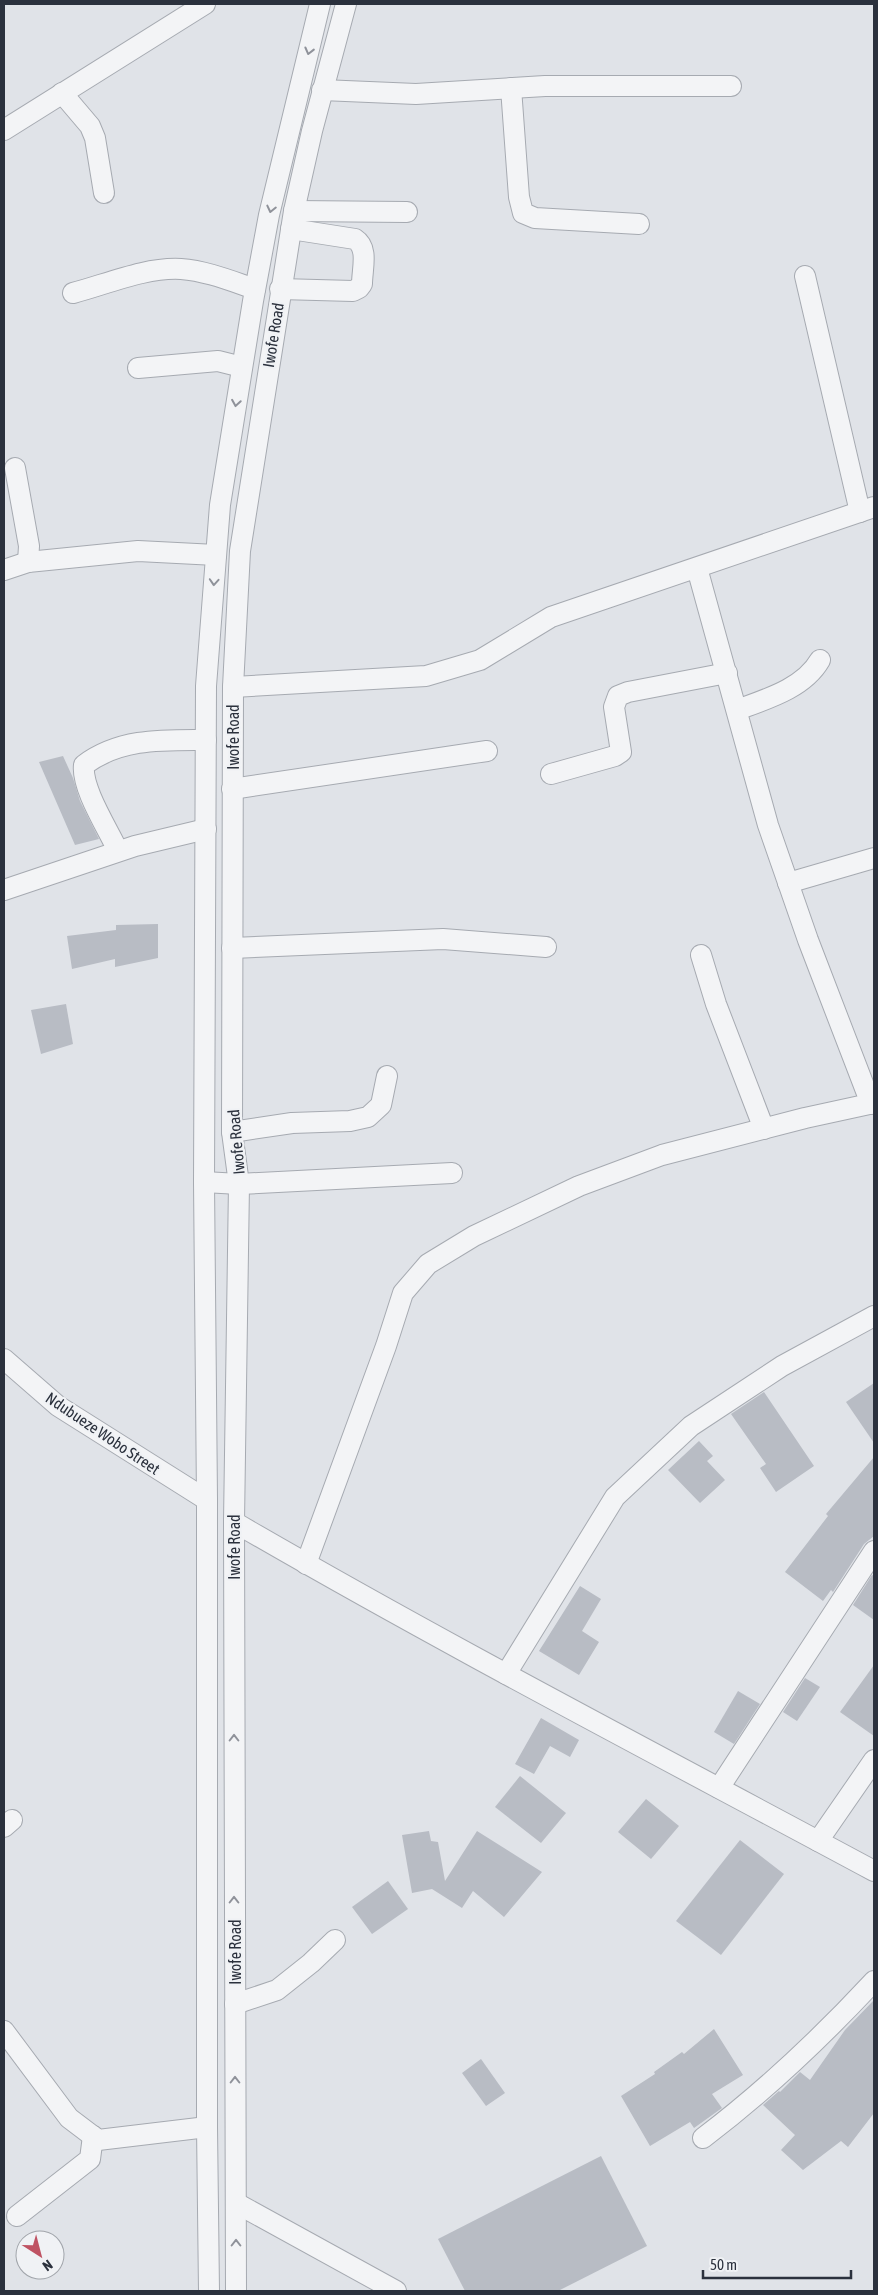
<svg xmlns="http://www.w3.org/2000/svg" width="878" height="2295" font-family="'Asap Condensed',sans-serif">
<rect width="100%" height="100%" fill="#e0e3e8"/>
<g fill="#b8bcc4">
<path d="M63 756 73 778 80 801 99 839 75 845 39 762Z"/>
<path d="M158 924V958L115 967V959L72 969 67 936 116 930V925Z"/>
<path d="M66 1004 73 1044 41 1054 31 1010Z"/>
<path d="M874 1383V1443L846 1402Z"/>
<path d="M764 1392 814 1466 776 1492 760 1468 766 1464 731 1414Z"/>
<path d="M699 1441 713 1456 707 1461 725 1480 700 1503 668 1470Z"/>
<path d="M874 1457V1536L864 1544 833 1592 831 1590 823 1601 785 1572 828 1516 826 1514Z"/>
<path d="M872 1575 874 1576V1620L853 1605Z"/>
<path d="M580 1586 601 1599 582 1631 599 1642 579 1675 539 1651Z"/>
<path d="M874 1665V1736L840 1712Z"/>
<path d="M805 1678 820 1687 797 1721 783 1712Z"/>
<path d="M738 1691 760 1704 734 1744 714 1732Z"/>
<path d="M541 1718 579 1740 570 1757 550 1746 534 1774 515 1764Z"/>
<path d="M520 1776 566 1813 541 1843 495 1807Z"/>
<path d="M646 1799 679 1826 651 1859 618 1832Z"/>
<path d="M429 1831 431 1841 438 1842 445 1881 477 1831 542 1872 504 1917 473 1891 462 1908 432 1889 412 1893 402 1835Z"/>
<path d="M740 1840 784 1874 721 1955 676 1921Z"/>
<path d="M388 1881 408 1909 372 1934 352 1907Z"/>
<path d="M874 2000V2113L848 2147 841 2141 803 2170 781 2150 795 2135 763 2105 779 2091 780 2092 800 2072 810 2080 845 2030Z"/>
<path d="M714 2029 743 2075 712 2094 722 2108 694 2128 690 2122 650 2146 621 2096 655 2074 654 2072 682 2052 684 2054Z"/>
<path d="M481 2059 505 2093 486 2106 462 2073Z"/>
<path d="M601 2156 647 2246 558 2291H465L438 2239Z"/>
</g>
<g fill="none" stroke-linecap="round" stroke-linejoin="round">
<g stroke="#a6aab1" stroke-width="22">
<g id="minor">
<path d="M511 88 519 197 523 213 535 218 639 224"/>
<path d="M322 90 416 94 545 86H731"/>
<path d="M62 93 90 126 95 138 104 193"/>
<path d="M4 130 205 4"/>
<path d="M294 211 407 212"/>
<path d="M805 276 860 512"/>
<path d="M280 289 353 291 359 288 362 284C362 269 369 248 355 239L291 229"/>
<path d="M73 293C107 284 146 267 181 269 207 271 231 281 255 289"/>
<path d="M138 368 218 361 242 367"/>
<path d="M15 468 29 546 28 562"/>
<path d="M697 568 768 825 808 940 871 1104"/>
<path d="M4 570 28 562 138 551 216 555"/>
<path d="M233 687 426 676 480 660 551 617 874 507"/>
<path d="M737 710C767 699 804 688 820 660"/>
<path d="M551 774 615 756 621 752 614 707 618 696 628 692 727 673"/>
<path d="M232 789 487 751"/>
<path d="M118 851C108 829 81 788 84 765 120 738 163 740 206 740"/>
<path d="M788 883 874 858"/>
<path d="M4 890 135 846 206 829"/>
<path d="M232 948 443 939 546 947"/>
<path d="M701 955 716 1004 764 1129"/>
<path d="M232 1132 292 1123 350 1121 368 1117 381 1105 387 1076"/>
<path d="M204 1182 239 1184 452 1173"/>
<path d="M4 1359 58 1406 207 1500"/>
<path d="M234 1522C444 1644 660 1756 874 1871"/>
<path d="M306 1564 386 1346 403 1293 428 1264 474 1236 579 1186 662 1155 805 1118 874 1103"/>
<path d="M506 1674 615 1497 691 1426 782 1366 874 1316"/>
<path d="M719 1788 874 1551"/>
<path d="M4 1827 12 1820"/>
<path d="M818 1841 874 1760"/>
<path d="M235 2004 277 1990 311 1963 335 1940"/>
<path d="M4 2031 69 2118 98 2140 207 2127"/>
<path d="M703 2138C765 2091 822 2037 874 1981"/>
<path d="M236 2203 396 2291"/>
<path d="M17 2216 90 2159 93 2136"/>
<path d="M209 2291 207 2127V1500L204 1182 206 686 220 505 253 301 269 215 320 4"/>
<path d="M236 2291 234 1522 239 1184 232 1132 233 687 240 551 294 211 312 131 346 4"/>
</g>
</g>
<use href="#minor" stroke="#f3f4f6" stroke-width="20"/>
</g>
<defs><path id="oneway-chevron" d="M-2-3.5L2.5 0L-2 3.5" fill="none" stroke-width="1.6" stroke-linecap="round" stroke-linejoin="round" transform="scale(1.25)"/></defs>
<g stroke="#8f929a">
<use href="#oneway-chevron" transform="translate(309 51) rotate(104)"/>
<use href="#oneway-chevron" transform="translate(271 209) rotate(103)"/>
<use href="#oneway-chevron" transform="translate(236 403) rotate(99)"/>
<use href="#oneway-chevron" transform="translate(214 582) rotate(94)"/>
<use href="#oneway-chevron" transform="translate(234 1738) rotate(-90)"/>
<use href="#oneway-chevron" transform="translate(234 1900) rotate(-90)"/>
<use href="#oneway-chevron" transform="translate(235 2080) rotate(-90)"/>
<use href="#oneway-chevron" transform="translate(236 2243) rotate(-90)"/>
</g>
<g text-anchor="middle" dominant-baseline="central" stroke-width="4.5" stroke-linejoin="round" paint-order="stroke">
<g font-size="16" fill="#2b313d" stroke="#f0f2f5">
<text transform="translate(273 335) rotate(-81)">Iwofe Road</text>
<text transform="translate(233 737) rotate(-90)">Iwofe Road</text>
<text transform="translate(236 1142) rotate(-95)">Iwofe Road</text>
<text transform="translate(103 1433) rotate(34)">Ndubueze Wobo Street</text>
<text transform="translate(234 1547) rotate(-90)">Iwofe Road</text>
<text transform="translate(235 1952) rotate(-90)">Iwofe Road</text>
</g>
</g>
<rect width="878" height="2295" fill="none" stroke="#2b313d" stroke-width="10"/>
<g transform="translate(40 2255) rotate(144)"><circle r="24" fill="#f0f2f5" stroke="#a1a5ab"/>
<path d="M0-4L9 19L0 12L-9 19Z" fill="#bf5363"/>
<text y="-8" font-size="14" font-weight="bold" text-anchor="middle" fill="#2b313d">N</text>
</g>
<path d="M703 2270v8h148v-8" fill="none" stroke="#2b313d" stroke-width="2.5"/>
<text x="710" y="2270" font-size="15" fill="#2b313d" stroke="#f0f2f5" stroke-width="4" paint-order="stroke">50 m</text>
</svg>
